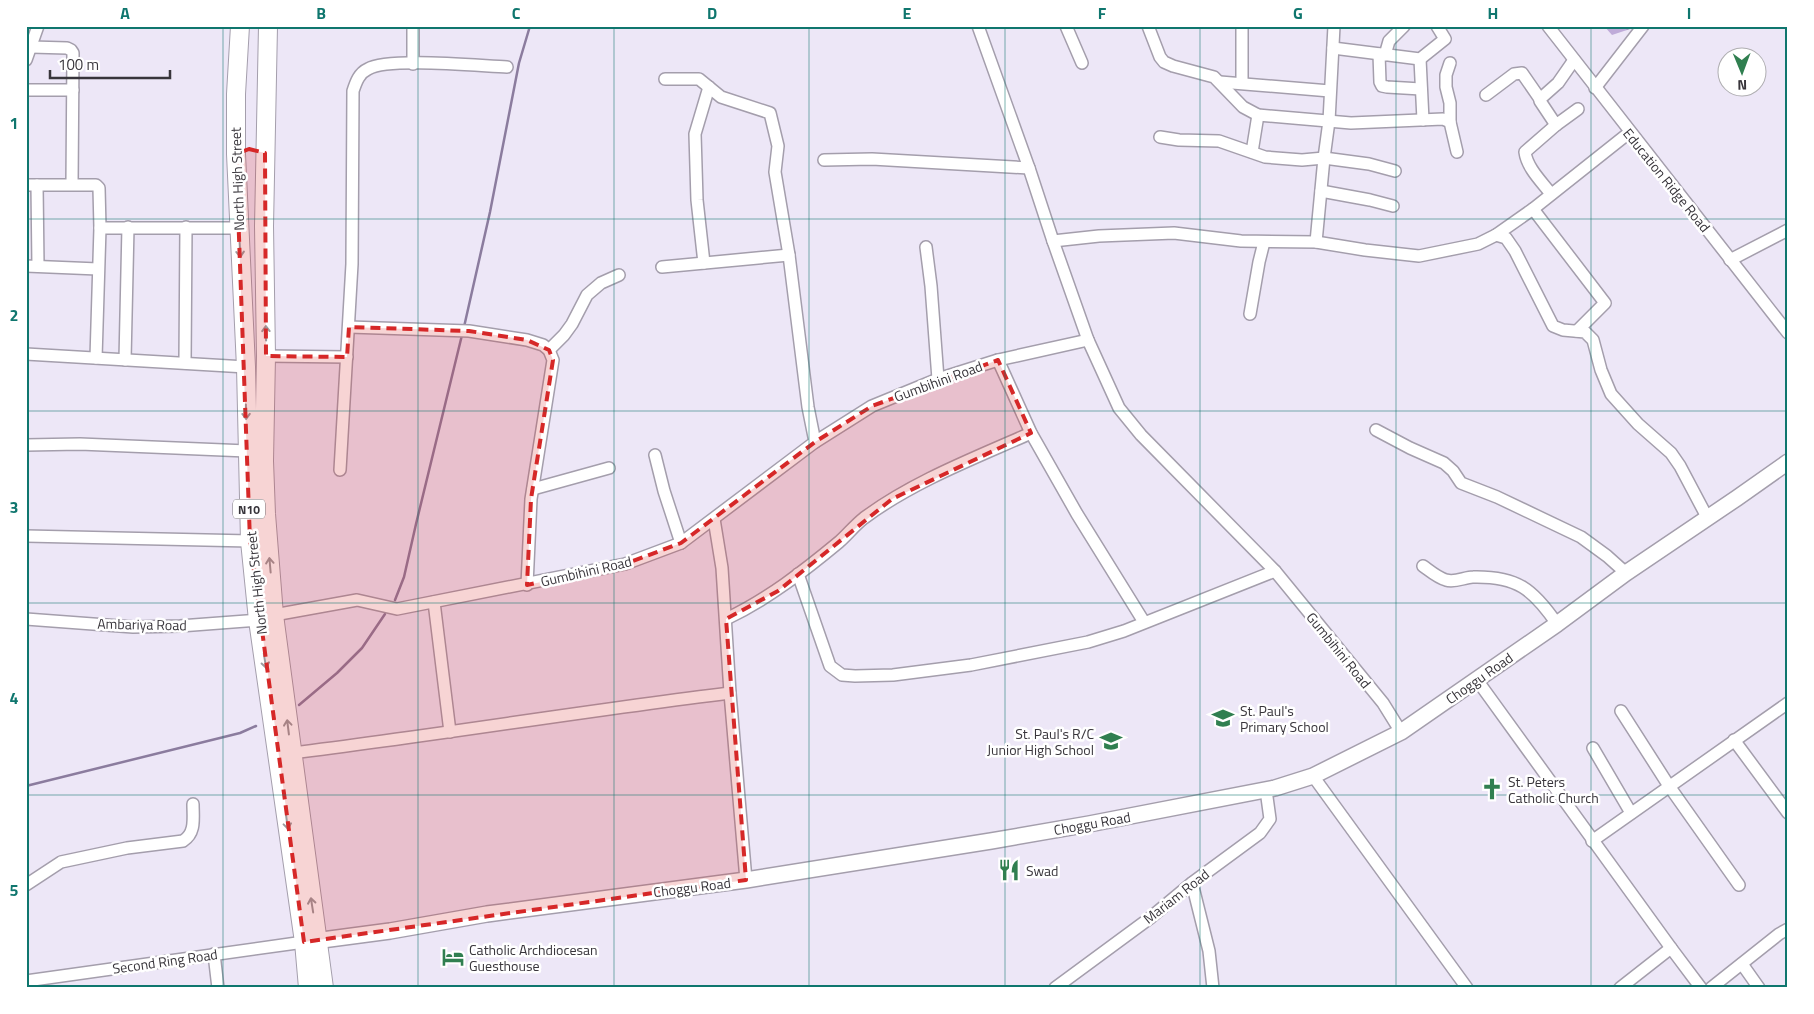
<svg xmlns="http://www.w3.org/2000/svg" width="1814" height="1014" font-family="'Titillium Web',sans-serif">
<defs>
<pattern id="forest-firs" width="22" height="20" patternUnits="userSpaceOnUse" patternTransform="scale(1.25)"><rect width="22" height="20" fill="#bfabd9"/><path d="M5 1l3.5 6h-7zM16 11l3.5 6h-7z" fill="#9c8cb1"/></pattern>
</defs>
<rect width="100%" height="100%" fill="#ede7f7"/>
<path fill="url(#forest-firs)" d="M1604 26H1639L1612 35Z"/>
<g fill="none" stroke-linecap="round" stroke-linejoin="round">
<g stroke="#8b7c9e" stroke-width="2.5">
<path d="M464 327 490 212 519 63 530 26"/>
<path d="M395 600 404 577 416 524 462 335"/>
<path d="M299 705 337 673 362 648 385 614"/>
<path d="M26 786 240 733 256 726"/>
</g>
<g stroke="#a49eac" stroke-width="14">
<g id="minor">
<path d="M413 26V64"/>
<path d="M978 26 1029 168 1053 241 1099 236 1174 233 1241 241 1316 242 1365 250 1419 256 1478 244 1496 235 1506 238 1515 251 1553 326 1563 330 1585 332 1593 340 1601 370 1611 394 1638 424 1671 453 1680 466 1707 517"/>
<path d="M1066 26 1082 63"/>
<path d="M1148 26 1160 57 1164 62 1173 66 1214 77 1243 107 1258 115 1351 123 1443 119 1450 122 1457 152"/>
<path d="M1548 26 1788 333"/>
<path d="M1242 27V83"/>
<path d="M31 47 67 48 71 50 73 53 72 184"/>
<path d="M1333 48 1420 59 1445 39 1437 26"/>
<path d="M1379 54 1380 82 1382 86 1387 87 1421 89"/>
<path d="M1385 55 1389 41 1404 26"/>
<path d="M1420 59 1423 120"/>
<path d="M26 60 38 26"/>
<path d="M1574 60 1558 83 1540 99V101L1556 125 1578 109"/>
<path d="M665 79H699L721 97 770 113 778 146 775 172 789 255 808 407 815 442"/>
<path d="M1220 82 1330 91"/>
<path d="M1595 88 1643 26"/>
<path d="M26 90H73"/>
<path d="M1486 95 1514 74 1522 73 1540 99"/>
<path d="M1450 122V103L1446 87V75L1450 63"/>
<path d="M1160 137 1179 140 1219 141 1265 157 1302 160 1324 158 1369 164 1395 171"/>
<path d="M1252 152 1258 115"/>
<path d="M824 160 872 159 1029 168"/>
<path d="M26 185H96L99 188 100 228 96 358"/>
<path d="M37 185 38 266"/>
<path d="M1321 191 1370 200 1393 206"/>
<path d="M1551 194C1542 182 1527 168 1525 152L1556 125"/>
<path d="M1533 209 1605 303 1577 331"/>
<path d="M100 228H239"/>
<path d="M1496 235 1533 209 1630 132"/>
<path d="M1053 241 1088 340 1119 408 1141 435 1275 571 1383 703 1401 732"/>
<path d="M1316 242 1324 158 1329 121 1334 26"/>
<path d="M926 247 931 286 938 379"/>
<path d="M1730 260 1788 230"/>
<path d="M704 263 697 200 695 134 709 87"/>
<path d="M26 266 98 269"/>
<path d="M662 267 789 255"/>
<path d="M1250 314 1259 262 1264 242"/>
<path d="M349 327 469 331 527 340 543 345 549 350 553 360 531 499 527 585"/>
<path d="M549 350 564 335 572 324 587 295 601 283 619 275"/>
<path d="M26 354 246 367"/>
<path d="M266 356 347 357"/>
<path d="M125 360 128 227"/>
<path d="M998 360 1031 433 1077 514 1144 622"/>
<path d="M185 363 186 227"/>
<path d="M1376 430 1410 448 1444 463 1453 471 1461 483 1497 497 1581 537 1607 556 1626 573"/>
<path d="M26 445 80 444 247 451"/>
<path d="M655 455 664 491 681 543"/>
<path d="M340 470 352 264 353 91C356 82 359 73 368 69 388 57 480 66 507 67"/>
<path d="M533 489 609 468"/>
<path d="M714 519 722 568 730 693 746 880"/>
<path d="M26 536 250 541"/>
<path d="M1423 566C1430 571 1438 578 1446 580 1455 583 1465 577 1473 577 1517 576 1533 589 1557 624"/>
<path d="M798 574 830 666 842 675 855 676 893 675 971 665 1088 642 1124 631 1275 571"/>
<path d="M434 602 450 732"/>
<path d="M274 615 357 600 397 609 625 564 681 543 815 442 872 406 938 379 998 360 1088 340"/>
<path d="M26 619 133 627 180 626 258 620"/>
<path d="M726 619C768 599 804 571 839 542 848 534 855 525 864 518 914 481 975 458 1031 433"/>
<path d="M1477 680 1671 948 1701 988"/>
<path d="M1621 711 1669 786 1739 885"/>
<path d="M1734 740 1788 813"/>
<path d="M1593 748 1631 813"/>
<path d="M292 753C438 735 583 711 730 693"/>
<path d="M1313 776 1467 988"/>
<path d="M1592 841 1788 703"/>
<path d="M1192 883 1209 951 1213 988"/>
<path d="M26 885 61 862 127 848 183 841C196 833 193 818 193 804"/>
<path d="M214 954 218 988"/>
<path d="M1742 964 1759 988"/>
<path d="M26 981 304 942"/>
<path d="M1055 988 1150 918 1192 883 1260 833 1270 819 1266 790"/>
<path d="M1620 988 1671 948"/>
<path d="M1711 988 1779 934 1788 929"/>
</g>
</g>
<g stroke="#a49eac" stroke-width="18">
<path id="major" d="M307 942 390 931 487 914 746 880 991 841 1089 824 1275 788 1313 776 1401 732 1557 624 1626 573 1737 498 1788 462"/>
</g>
<g stroke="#a49eac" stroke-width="20">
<g id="highway">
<path d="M240 26 236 94V154L246 367 250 541 258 620 304 942 308 988"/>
<path d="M268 26 264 226 266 356 264 461 266 514 274 615 324 988"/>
</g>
</g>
<use href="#minor" stroke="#fff" stroke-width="11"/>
<use href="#major" stroke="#fff" stroke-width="15"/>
<use href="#highway" stroke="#fff" stroke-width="18"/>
</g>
<defs><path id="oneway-shaft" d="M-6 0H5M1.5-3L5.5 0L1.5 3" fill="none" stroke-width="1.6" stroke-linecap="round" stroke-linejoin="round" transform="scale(1.25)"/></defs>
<g stroke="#9c9a9d">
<use href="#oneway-shaft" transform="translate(240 250) rotate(87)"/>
<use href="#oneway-shaft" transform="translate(266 333) rotate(-91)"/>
<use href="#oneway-shaft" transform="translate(246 412) rotate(89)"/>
<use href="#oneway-shaft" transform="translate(270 565) rotate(-95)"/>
<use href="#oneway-shaft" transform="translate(265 661) rotate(81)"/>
<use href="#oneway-shaft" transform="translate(288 727) rotate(-97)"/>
<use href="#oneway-shaft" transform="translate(287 822) rotate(82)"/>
<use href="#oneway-shaft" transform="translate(312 905) rotate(-99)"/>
</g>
<path fill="#d62828" fill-opacity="0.2" stroke="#d62828" stroke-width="4" stroke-dasharray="10 6" stroke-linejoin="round" d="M249 149 265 153 266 356 347 357 349 327 469 331 527 340 549 350 553 360 531 499 527 585 625 564 681 543 815 442 872 406 998 360 1031 433 892 499 778 591 726 619 746 880 304 942 250 541 236 154Z"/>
<path fill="none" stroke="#0f766e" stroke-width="1" stroke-opacity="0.55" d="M223 26V988M418 26V988M614 26V988M809 26V988M1005 26V988M1200 26V988M1396 26V988M1591 26V988M26 219H1788M26 411H1788M26 603H1788M26 795H1788"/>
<defs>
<g id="school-bare" transform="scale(1.725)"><path d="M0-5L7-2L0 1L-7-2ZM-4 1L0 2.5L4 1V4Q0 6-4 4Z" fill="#307f50" stroke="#fff" stroke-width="2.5" paint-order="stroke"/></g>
<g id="church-bare" transform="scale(1.725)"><path d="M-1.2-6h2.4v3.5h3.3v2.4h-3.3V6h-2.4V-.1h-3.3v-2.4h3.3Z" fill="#307f50" stroke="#fff" stroke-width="2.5" paint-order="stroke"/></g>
<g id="restaurant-bare" transform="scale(1.725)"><path d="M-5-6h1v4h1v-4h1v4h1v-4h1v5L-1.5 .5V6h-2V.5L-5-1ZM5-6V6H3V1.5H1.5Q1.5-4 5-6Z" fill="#307f50" stroke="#fff" stroke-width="2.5" paint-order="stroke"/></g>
<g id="hotel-bare" transform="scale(1.725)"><path d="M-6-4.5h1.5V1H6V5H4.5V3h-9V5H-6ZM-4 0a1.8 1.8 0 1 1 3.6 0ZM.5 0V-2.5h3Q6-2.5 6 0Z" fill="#307f50" stroke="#fff" stroke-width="2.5" paint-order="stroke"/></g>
</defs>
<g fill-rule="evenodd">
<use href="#school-bare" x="1223" y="718"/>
<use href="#school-bare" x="1111" y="741"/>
<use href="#church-bare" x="1492" y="789"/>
<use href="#restaurant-bare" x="1009" y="870"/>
<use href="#hotel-bare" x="453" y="957"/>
</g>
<g text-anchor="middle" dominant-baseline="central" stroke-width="5" stroke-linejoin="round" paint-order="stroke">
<rect fill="#fff" stroke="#747276" stroke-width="1" x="233" y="499.5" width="32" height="19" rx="4"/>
<g font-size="12" font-weight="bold" fill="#38353b">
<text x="249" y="509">N10</text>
</g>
<g font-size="14" fill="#38353b" stroke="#fff">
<text transform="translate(237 179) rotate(-92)">North High Street</text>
<text transform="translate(1667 180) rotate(51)">Education Ridge Road</text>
<text transform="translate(938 381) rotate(-20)">Gumbihini Road</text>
<text transform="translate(586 571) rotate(-13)">Gumbihini Road</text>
<text transform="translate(256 583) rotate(-96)">North High Street</text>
<text transform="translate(142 624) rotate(1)">Ambariya Road</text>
<text transform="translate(1339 650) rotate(51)">Gumbihini Road</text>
<text transform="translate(1479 678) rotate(-35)">Choggu Road</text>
<text transform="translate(1092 823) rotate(-10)">Choggu Road</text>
<text transform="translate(692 887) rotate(-7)">Choggu Road</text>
<text transform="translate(1176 896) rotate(-38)">Mariam Road</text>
<text transform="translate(165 961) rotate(-8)">Second Ring Road</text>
</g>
<g font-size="14" fill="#38353b" stroke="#fff" text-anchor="start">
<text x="1240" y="710">St. Paul's<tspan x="1240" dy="16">Primary School</tspan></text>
<text x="1094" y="733" text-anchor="end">St. Paul's R/C<tspan x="1094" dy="16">Junior High School</tspan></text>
<text x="1508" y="781">St. Peters<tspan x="1508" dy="16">Catholic Church</tspan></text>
<text x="1026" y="870">Swad</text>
<text x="469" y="949">Catholic Archdiocesan<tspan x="469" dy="16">Guesthouse</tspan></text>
</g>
</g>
<rect width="1814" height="1014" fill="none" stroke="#ffffff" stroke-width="55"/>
<g transform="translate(1742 72) rotate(179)"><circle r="24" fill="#ffffff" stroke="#afaeb1"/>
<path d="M0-4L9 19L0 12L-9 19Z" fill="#307f50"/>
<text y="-8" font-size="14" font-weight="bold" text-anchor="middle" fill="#38353b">N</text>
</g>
<path d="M50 70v8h120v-8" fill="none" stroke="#38353b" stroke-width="2.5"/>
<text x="58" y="70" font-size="15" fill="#38353b" stroke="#ffffff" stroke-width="4" paint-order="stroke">100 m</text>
<rect x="28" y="28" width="1758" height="958" fill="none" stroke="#0f766e" stroke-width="2"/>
<g font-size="16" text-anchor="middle" font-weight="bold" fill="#0f766e">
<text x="125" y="19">A</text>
<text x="321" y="19">B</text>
<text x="516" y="19">C</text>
<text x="712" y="19">D</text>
<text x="907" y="19">E</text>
<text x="1102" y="19">F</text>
<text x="1298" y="19">G</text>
<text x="1493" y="19">H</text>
<text x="1689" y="19">I</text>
<text x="14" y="129">1</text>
<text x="14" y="321">2</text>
<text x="14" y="513">3</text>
<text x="14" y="704">4</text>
<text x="14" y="896">5</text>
</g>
</svg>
